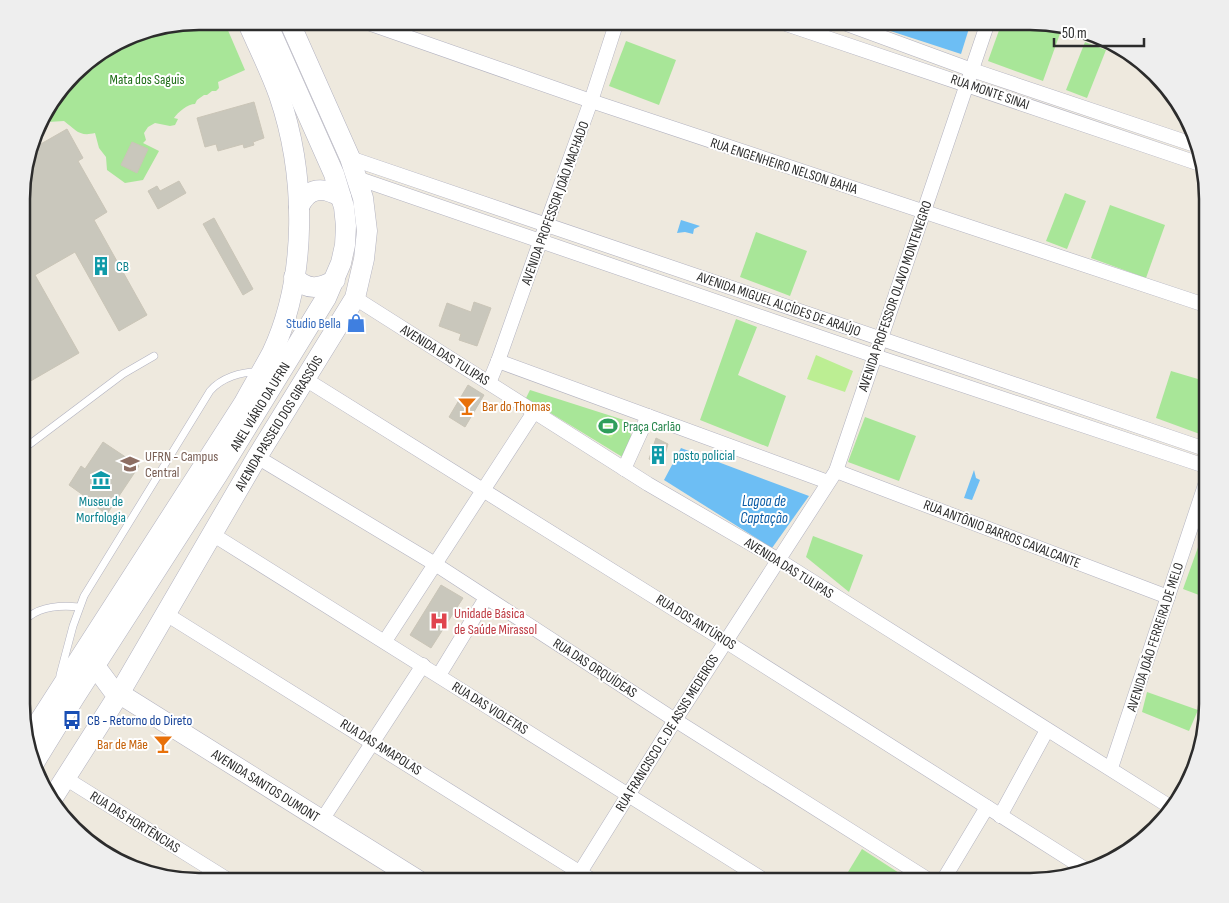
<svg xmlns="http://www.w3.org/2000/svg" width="1229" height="903" font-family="'Sofia Sans Condensed',sans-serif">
<rect width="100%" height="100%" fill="#eee9de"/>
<g fill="#a8e698">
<path d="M199 21H224L245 70 218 82 219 88 216 91H212L207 95H204L197 100 195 104C188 104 178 112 174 118L178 119 175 125 170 126 155 123 148 127 144 133 146 140 143 143 159 151 143 180 125 183 107 170 106 157 99 148 95 133C79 137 76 130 64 121L48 122 42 120 45 110 82 65 141 31Z"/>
<path d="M1002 22H1042L1062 28 1043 81 988 61Z"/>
<path d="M626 41 676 60 659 105 609 86Z"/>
<path d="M1085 42 1106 50 1087 98 1066 90Z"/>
<path d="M1065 193 1086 201 1067 249 1046 241Z"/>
<path d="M1110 205 1165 225 1146 278 1091 258Z"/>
<path d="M756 232 807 251 790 296 740 277Z"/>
<path d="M736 319 757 327 738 375 786 396 768 447 700 420Z"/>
<path d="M1171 371 1208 382V437L1156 418Z"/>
<path d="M530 390 627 421 633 443 624 458 526 398Z"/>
<path d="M865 417 916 436 899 481 848 462Z"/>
<path d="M813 536 863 555 849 592 806 557Z"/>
<path d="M1201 539 1207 541V598L1183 589Z"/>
<path d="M1147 692 1198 710 1189 731 1142 712Z"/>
<path d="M862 849 913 882H864L848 872Z"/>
</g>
<g fill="#bcee93">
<path d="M816 355 853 371 845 392 807 379Z"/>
<path d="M608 417 615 423 618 429 611 438 596 429 602 420Z"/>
</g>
<g fill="#6dbef4">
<path d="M866 22H971L961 54 866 23Z"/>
<path d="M681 220 700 226 694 229 693 234 685 232 677 233Z"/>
<path d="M681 448 809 496 772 548 664 480Z"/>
<path d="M974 470 976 478 980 480 972 500 964 498Z"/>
</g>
<g fill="#c9c7bc" stroke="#cac5b7">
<path d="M254 102 264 138 253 142 254 145 244 148 243 144 218 151 216 144 205 147 197 118Z"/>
<path d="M67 129 83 158 78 161 107 212 94 220 147 315 119 331 75 252 35 275 79 353 22 386 23 175 32 149Z"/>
<path d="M132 142 148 149 137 173 121 165Z"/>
<path d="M179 181 186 193 158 209 148 191 157 186 160 191Z"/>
<path d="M214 218 253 289 243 295 203 224Z"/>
<path d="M474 302 491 308 477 346 459 340 461 334 439 326 447 303 471 312Z"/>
<path d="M468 385 484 395 465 427 449 417Z"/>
<path d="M656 438 668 444 662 465 649 459Z"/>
<path d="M103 442 139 466 107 514 81 497 83 495 69 485 81 466 85 469Z"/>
<path d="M441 585 463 598 431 648 410 635Z"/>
</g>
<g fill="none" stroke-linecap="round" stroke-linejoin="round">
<g stroke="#b2b2c0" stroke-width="8">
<g id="lane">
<path d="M22 450 123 374 154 356"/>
<path d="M22 624C35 606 59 605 79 607"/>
<path d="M60 675 73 626 84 596 210 391C221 378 242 371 259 372"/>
</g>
</g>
<g stroke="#b2b2c0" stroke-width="15">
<g id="street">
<path d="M362 21 591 101 1208 306"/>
<path d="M780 22 1200 164"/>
<path d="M841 22 972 70 1195 145"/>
<path d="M350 158 1208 450"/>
<path d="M357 178 875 356 1208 467"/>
<path d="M355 298 648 484 777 559 1172 808"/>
<path d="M498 361 828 482"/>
<path d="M305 379 725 641 1085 869"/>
<path d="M489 383 498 361 546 225 591 101 617 21"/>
<path d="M257 457 435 564 675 720 932 882"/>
<path d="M624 469 648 416"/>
<path d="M836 471 1168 597"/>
<path d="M212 534C398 649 581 767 767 882"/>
<path d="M166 614 595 882"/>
<path d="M385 641 534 412"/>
<path d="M439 675 486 598"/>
<path d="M1111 768 1208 476"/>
<path d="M65 778 230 881"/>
<path d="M1000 816 1047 730"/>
<path d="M322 820 423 665"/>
<path d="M574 882 675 720 836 471 988 22"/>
<path d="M942 882 987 807"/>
</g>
</g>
<g stroke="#b2b2c0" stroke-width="21">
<g id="secondary">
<path d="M299 207C308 186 324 187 341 197"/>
<path d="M294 277C307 291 320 289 335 280"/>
<path id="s1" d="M95 666 112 689 419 881"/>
<path d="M28 739 244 403C253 386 263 370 272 353 308 276 306 174 279 95 270 70 258 46 247 21"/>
<path id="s2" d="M34 763 74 698 218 474 326 298 341 263 345 245 346 226 344 207 334 174 266 21"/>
<path id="s3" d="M52 799 119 694 257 457 355 298 364 259 367 231 363 198 350 158 289 21"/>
</g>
</g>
<use href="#lane" stroke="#fff" stroke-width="7"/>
<use href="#street" stroke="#fff" stroke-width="14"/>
<use href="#secondary" stroke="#fff" stroke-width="20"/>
</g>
<defs>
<g id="building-bare" transform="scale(1.5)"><path d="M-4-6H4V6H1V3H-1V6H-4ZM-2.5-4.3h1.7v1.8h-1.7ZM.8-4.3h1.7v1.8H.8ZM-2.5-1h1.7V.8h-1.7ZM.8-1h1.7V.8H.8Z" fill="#0f9aa8" stroke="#fff" stroke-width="2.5" paint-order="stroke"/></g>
<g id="shop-bare" transform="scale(1.5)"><path d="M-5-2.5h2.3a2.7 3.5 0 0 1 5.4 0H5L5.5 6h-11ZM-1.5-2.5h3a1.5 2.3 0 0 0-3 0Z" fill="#3f7fe0" stroke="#fff" stroke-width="2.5" paint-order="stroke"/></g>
<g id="bar-bare" transform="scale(1.5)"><path d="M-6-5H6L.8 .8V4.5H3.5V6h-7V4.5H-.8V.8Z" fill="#e8710a" stroke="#fff" stroke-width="2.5" paint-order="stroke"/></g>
<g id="stadium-bare" transform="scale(1.5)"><path d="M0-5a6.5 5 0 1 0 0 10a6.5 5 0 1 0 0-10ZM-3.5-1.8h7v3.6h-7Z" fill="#2e9e5b" stroke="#fff" stroke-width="2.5" paint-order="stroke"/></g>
<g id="university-bare" transform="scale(1.5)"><path d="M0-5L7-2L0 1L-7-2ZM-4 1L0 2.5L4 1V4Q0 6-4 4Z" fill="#8d6e63" stroke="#fff" stroke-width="2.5" paint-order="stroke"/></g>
<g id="museum-bare" transform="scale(1.5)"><path d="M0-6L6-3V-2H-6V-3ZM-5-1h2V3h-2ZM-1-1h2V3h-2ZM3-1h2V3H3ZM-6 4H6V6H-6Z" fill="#0f9aa8" stroke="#fff" stroke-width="2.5" paint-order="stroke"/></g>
<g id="hospital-bare" transform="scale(1.5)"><path d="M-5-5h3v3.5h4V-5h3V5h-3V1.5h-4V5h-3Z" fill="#e0444e" stroke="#fff" stroke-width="2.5" paint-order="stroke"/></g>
<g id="bus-bare" transform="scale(1.5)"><path d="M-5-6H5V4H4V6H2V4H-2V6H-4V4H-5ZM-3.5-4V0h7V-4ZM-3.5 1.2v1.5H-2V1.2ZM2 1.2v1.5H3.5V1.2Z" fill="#1a4fb4" stroke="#fff" stroke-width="2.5" paint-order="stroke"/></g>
</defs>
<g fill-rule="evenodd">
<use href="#building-bare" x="101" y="266"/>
<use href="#shop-bare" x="356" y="323"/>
<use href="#bar-bare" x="467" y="406"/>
<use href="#stadium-bare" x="608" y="426"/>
<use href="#building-bare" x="658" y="455"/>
<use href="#university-bare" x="130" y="464"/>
<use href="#museum-bare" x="101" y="480"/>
<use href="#hospital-bare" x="439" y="621"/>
<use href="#bus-bare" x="72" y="720"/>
<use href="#bar-bare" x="163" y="744"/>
</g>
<g text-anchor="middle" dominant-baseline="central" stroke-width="4" stroke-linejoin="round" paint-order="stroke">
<g font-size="14" fill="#1e6d17" stroke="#fff">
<text x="147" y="79">Mata dos Saguis</text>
</g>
<g font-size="14" fill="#2c2c2c" stroke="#fff">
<text transform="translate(990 92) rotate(19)">RUA MONTE SINAI</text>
<text transform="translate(784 166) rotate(18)">RUA ENGENHEIRO NELSON BAHIA</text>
<text transform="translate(555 203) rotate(-70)">AVENIDA PROFESSOR JOÃO MACHADO</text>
<text transform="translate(895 296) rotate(-71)">AVENIDA PROFESSOR OLAVO MONTENEGRO</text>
<text transform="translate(779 304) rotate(19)">AVENIDA MIGUEL ALCÍDES DE ARAÚJO</text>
<text transform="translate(445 355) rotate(32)">AVENIDA DAS TULIPAS</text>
<text stroke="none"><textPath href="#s2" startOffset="422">ANEL VIÁRIO DA UFRN</textPath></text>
<text stroke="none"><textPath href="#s3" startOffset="439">AVENIDA PASSEIO DOS GIRASSÓIS</textPath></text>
<text transform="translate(1002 534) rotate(21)">RUA ANTÔNIO BARROS CAVALCANTE</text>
<text transform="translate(789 568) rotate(32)">AVENIDA DAS TULIPAS</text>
<text transform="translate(696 622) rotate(32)">RUA DOS ANTÚRIOS</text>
<text transform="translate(1155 637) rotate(-72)">AVENIDA JOÃO FERREIRA DE MELO</text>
<text transform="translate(595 668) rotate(33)">RUA DAS ORQUÍDEAS</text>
<text transform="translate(490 708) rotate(32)">RUA DAS VIOLETAS</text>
<text transform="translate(667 733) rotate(-58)">RUA FRANCISCO C. DE ASSIS MEDEIROS</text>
<text transform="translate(381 747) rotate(32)">RUA DAS AMAPOLAS</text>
<text stroke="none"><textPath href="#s1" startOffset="210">AVENIDA SANTOS DUMONT</textPath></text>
<text transform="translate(135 822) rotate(32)">RUA DAS HORTÊNCIAS</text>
</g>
<g font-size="14" fill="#0d838f" stroke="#fff" text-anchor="start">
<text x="116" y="266">CB</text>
<text x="673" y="455">posto policial</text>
<text x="101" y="501" text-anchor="middle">Museu de<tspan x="101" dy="16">Morfologia</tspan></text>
</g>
<g font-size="14" fill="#366cbe" stroke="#fff" text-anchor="end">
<text x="341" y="323">Studio Bella</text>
</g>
<g font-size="14" fill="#c56008" stroke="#fff" text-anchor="start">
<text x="482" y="406">Bar do Thomas</text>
<text x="148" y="744" text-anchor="end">Bar de Mãe</text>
</g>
<g font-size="14" fill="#27864d" stroke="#fff" text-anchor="start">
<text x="623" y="426">Praça Carlão</text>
</g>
<g font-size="14" fill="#785e54" stroke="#fff" text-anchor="start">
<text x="145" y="456">UFRN - Campus<tspan x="145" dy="16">Central</tspan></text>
</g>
<g font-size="14" fill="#be3a42" stroke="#fff" text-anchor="start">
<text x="454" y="613">Unidade Básica<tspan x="454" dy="16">de Saúde Mirassol</tspan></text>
</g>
<g font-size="14" fill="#164399" stroke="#fff" text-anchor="start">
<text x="87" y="720">CB - Retorno do Direto</text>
</g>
<g font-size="15" font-style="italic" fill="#085aa4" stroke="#fff">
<text x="764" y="501">Lagoa de<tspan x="764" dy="17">Captação</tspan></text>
</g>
</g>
<path d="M0 0H1229V903H0ZM199 30H1030A169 169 0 0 1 1199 199V704A169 169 0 0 1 1030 873H199A169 169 0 0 1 30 704V199A169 169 0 0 1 199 30Z" fill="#eee" fill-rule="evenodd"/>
<path fill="none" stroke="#2c2c2c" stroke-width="2.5" d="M199 30H1030A169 169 0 0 1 1199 199V704A169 169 0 0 1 1030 873H199A169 169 0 0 1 30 704V199A169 169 0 0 1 199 30Z"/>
<path d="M1054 38v8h90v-8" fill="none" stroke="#2c2c2c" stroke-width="2.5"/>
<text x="1062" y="38" font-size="15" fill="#2c2c2c" stroke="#ffffff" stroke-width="4" paint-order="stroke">50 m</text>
</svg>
